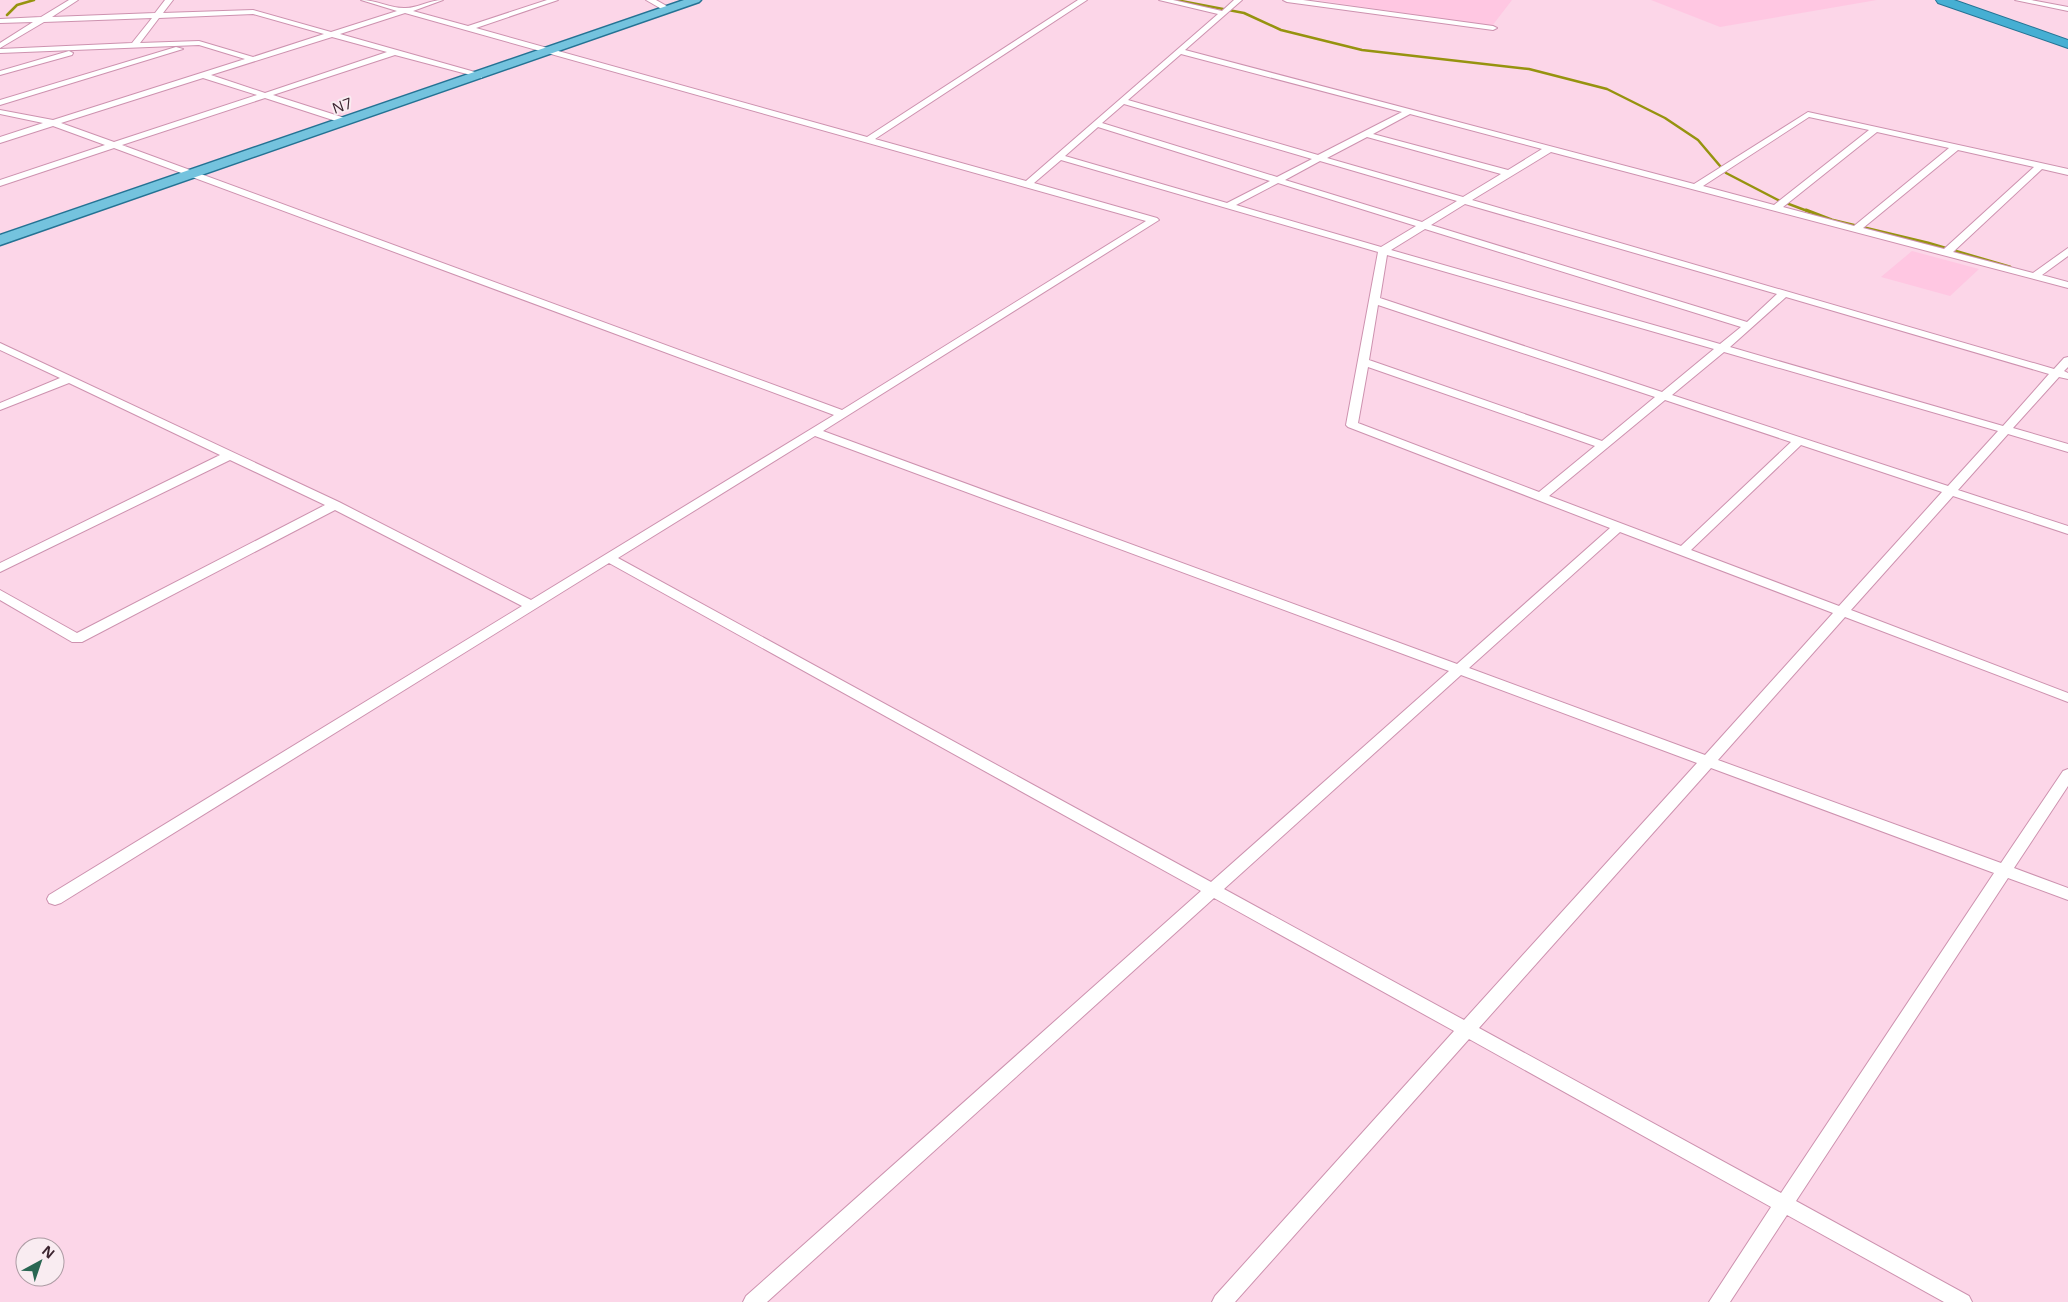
<svg xmlns="http://www.w3.org/2000/svg" width="2068" height="1302" font-family="'Open Sans',sans-serif">
<rect width="100%" height="100%" fill="#fcd6e8"/>
<g fill="#ffc7e2">
<path d="M1316 0H1512L1492 26Z"/>
<path d="M1651 0H1877L1720 27Z"/>
<path d="M1912 251 1979 269 1950 296 1881 277Z"/>
</g>
<g fill="none" stroke-linecap="round" stroke-linejoin="round">
<g stroke="#96930f" stroke-width="2.5">
<path d="M1176 0 1244 13 1281 30 1362 50 1529 69 1607 89 1665 118 1698 140 1726 173 1778 200 1810 212"/>
<path d="M7 15 17 5 34 0"/>
</g>
<path stroke="#96930f" stroke-width="3" d="M1806 210 1832 220 1928 243 2010 267"/>
<g stroke="#cd92af" stroke-width="2">
<g id="minor">
<path d="M69 0H78L52 17 155 13 165 0H173L163 13 253 10 331 32 397 11 361 0C376 0 390 8 404 8 416 9 429 0 443 0L413 11 468 26 547 0H558L476 28 867 137 1078 0H1087L875 139 1026 181 1218 14 1159 0H1173L1222 11 1234 0H1242L1185 50 1694 184 1808 112 2068 169V175L2042 169 1953 252 2033 273 2068 248V256L2042 275 2068 282V288L1551 152 1472 200 2054 369 2064 358 2068 357V367L2064 371 2068 373V379L2059 377 2013 428 2068 444V452L2008 434 1958 490 2068 526V534L1953 496 1851 610 2068 693V702L1845 617 1718 760 2001 863 2063 771 2068 769V786L2014 868 2068 888V900L2008 878 1796 1201 1969 1296 1972 1302H1944L1787 1215 1730 1302H1709L1771 1207 1469 1039 1235 1302H1212L1215 1296 1454 1031 1214 898 767 1302H743L746 1296 1201 891 609 563 61 903 55 905 49 903 47 899 49 895 522 606 335 510 82 642H72L0 600V590L77 633 325 505 230 460 0 572V563L220 455 69 383 0 410V403L60 378 0 350V343L339 502 531 600 834 415 114 148 0 186V180L105 145 53 126 0 143V137L43 123 0 114V110L53 120 245 59 199 45 0 53V49L132 43 152 18 44 22 0 48V43L33 22 0 23V19L41 17ZM405 13 1146 221 842 410 122 145 265 98 342 123H348V119L273 95 395 55 482 78V74L340 34ZM253 14 324 34 253 57 199 41 140 43 159 18ZM332 37 387 52 265 93 211 75ZM1181 54 1402 112 1318 155 1128 100ZM203 78 257 95 114 142 61 123ZM1124 104 1312 159 1277 177 1102 123ZM1410 114 1542 149 1508 170 1373 134ZM1809 117 1869 130 1774 205 1703 186ZM1098 127 1270 181 1227 203 1065 156ZM1877 132 1949 148 1854 226 1783 207ZM1367 137 1501 174 1463 197 1327 158ZM1958 150 2034 167 1944 249 1863 228ZM1061 160 1378 252 1346 425 1348 427 1610 528 1457 664 823 431 1159 220 1157 218 1034 183ZM1320 161 1457 201 1422 222 1285 180ZM1278 183 1416 226 1381 247 1236 205ZM1465 204 1777 294 1747 322 1431 225ZM1425 229 1741 327 1720 344 1391 250ZM1387 255 1714 349 1662 392 1380 298ZM1786 297 2049 374 2003 426 1730 347ZM1378 305 1655 397 1602 441 1369 360ZM1724 352 1998 431 1948 486 1672 395ZM1368 367 1595 446 1539 492 1358 423ZM1665 400 1791 442 1681 546 1549 496ZM815 436 1449 671 1211 882 618 558ZM1801 445 1942 492 1839 606 1691 550ZM1620 532 1833 613 1705 755 1469 668ZM1461 675 1697 763 1464 1020 1224 889ZM1711 768 1994 873 1781 1193 1479 1028Z"/>
<path d="M646 0H656L672 9 665 11Z"/>
<path d="M1283 0H1303L1493 26 1497 28 1493 30 1287 2Z"/>
<path d="M2015 0H2031L2068 7V11Z"/>
<path d="M176 47 183 49 0 105V100Z"/>
<path d="M69 51 73 53 72 55 0 75V71Z"/>
</g>
</g>
<g stroke="#247293" stroke-width="3">
<path id="primary" d="M684 0H701L699 2 0 245V235Z"/>
</g>
<g stroke="#247293" stroke-width="2">
<path id="trunk" d="M1936 0H1954L2068 40V48L1938 3Z"/>
</g>
<use href="#minor" fill="#fff" fill-rule="evenodd"/>
<use href="#primary" fill="#74c3de" fill-rule="evenodd"/>
<use href="#trunk" fill="#46afd3" fill-rule="evenodd"/>
</g>
<g text-anchor="middle" dominant-baseline="central" stroke-width="4" stroke-linejoin="round" paint-order="stroke">
<g font-size="15" fill="#3c2530" stroke="#f9ecf1">
<text transform="translate(342 105) rotate(-19)">N7</text>
</g>
</g>
<g transform="translate(40 1262) rotate(40)"><circle r="24" fill="#f9ecf1" stroke="#ad9ca4"/>
<path d="M0-4L9 19L0 12L-9 19Z" fill="#296652"/>
<text y="-8" font-size="14" font-weight="bold" text-anchor="middle" fill="#3c2530">N</text>
</g>
</svg>
